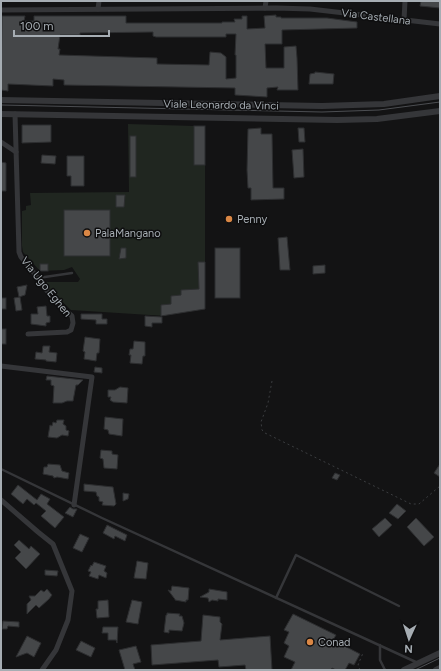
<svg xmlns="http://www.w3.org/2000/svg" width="441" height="671" font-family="Figtree,sans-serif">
<rect width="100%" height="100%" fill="#131314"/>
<path fill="#202620" d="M128 124 194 126V165H205V309L166 315V316L71 310 45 285 47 282H78L80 279 72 267 64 270 40 271 23 252 22 246V211L26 210V206L31 205 30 193 129 192Z"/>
<g fill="#454749" stroke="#2d2e30" fill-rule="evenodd">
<path d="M421 1H440V8L420 6Z"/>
<path d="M276 15V17H281V18H327L357 22V28L282 30V44H265L266 68H284V47L296 46 297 58 298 90H277L278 87 267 88V97L235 95V88L64 85V80L53 79V86L8 84V91L1 90 2 16H25L24 21H34V16H126V23H222V22H235L234 19H242V16H247V29L265 28 264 16ZM153 32V36L156 37H226V34H236L235 55H236V78L226 79V57L221 53 210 52 209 65 157 64V58L59 55 60 49H58L60 35H80V33Z"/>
<path d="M315 72 334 74 333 84H309L310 74 315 73Z"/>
<path d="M22 125H51V142L22 143Z"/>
<rect x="194" y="126" width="11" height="39"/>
<path d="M261 128V134H272L273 188H284V199L251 200V188H248L247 170 248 129Z"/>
<path d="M298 128H304L305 142H299Z"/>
<rect x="130" y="136" width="6" height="41"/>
<path d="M303 149 304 177 294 178 292 150Z"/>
<path d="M42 155 56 156 55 164 41 163Z"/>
<path d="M67 156H84V186H71V176H67Z"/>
<path d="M1 162 6 163V191H1Z"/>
<path d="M116 195H125L124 207H116Z"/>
<rect x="64" y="210" width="46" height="46"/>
<path d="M287 237 290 270H280L278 238Z"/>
<path d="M121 248H126V258L119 259Z"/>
<rect x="215" y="248" width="25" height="50"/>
<path d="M198 262H205V309L161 316V305L171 304V296L181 295V290L199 289Z"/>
<rect x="40" y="264" width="8" height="7"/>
<path d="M325 265V273L313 274V266Z"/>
<path d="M27 285 25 295 19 297 17 287Z"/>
<path d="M20 297 22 310 16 311 14 298Z"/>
<rect x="1" y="298" width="5" height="11"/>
<path d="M46 306 47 316H50V322L46 323V326L31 324V314H38L37 307Z"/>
<path d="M81 314H102V319H107V324H96V320L81 319Z"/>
<path d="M145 316 162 317V323H152V327L145 326Z"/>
<rect x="1" y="329" width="5" height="15"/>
<path d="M85 337 100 339 99 353H97L96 361 84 359 85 352 83 351Z"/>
<path d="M134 341 145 342V356H143L142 364 130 363 131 355H129L130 349H133Z"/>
<path d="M43 346H50L49 352 57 353 56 362 46 361V360L35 359 36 352 42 353Z"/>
<path d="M95 367 102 368V373L94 372Z"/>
<path d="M47 376 83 380 78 385H76L73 401H67L62 403H53L54 386 51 385V380H46Z"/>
<path d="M120 387 128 388 127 403 113 402 110 400 111 397H108V390H115Z"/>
<path d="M105 417 123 419 122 436 109 434 108 430 104 429Z"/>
<path d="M57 420H64L63 424 66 426V430L69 431 68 436 62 435 57 438 48 437 50 425 52 426 53 422 56 423Z"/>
<path d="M101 450 112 451V454L118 455 117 469 104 468 103 459 100 458Z"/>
<path d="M48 464 60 465 62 471 69 473 68 479 57 477 54 478 53 476 43 474 44 467H47Z"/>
<path d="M440 464V477L434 473Z"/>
<path d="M335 473 340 475 337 480 332 478Z"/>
<path d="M84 484 113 487 116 504 114 506 102 505 103 502 99 501V497L97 496 96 492 84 491Z"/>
<path d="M18 485 37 500 41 494 50 499 47 504 64 517 55 528 41 516 46 511 36 503 34 505 27 499 23 504 11 494Z"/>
<path d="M123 493 129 494 128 499 123 501Z"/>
<path d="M397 504 406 511 398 519 389 513Z"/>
<path d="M70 507 73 509H77L73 517 65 513Z"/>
<path d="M385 518 392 525 379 537 372 529Z"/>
<path d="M416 518 434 537 424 546 407 527Z"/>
<path d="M107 525 127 535 125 541 115 536 114 539 103 533Z"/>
<path d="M80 534 89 538 82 552 73 548Z"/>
<path d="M19 540 29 549 31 546 40 554 26 569 15 558 21 552 14 545Z"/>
<path d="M137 561 148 563 146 579 134 578Z"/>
<path d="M94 562 106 566 104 571 107 573 106 578 99 575 98 579 89 576 91 572 88 571 91 565 92 566Z"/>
<path d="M45 570 58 571 57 576 45 575Z"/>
<path d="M172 586 189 588 188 600H186V602L175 600V599L174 598 168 590 171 591Z"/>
<path d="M47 589 52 595 49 599 39 608 36 605 27 614V604L31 600 29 596H35L41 590 44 592Z"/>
<path d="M209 589 227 592V600L218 599V601L212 600 209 602 208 598 200 597 209 592Z"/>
<path d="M108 600 109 617 97 618 96 609H98V601Z"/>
<path d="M132 600 142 602 138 624 126 622Z"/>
<path d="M167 613 180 614 179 616H182L184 623 182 631 169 630V633L164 632 166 615H167Z"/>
<path d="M293 614 336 635 333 640 360 654 354 665 349 663 345 670H336L332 668 331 670H291L295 662 284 657 289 646 284 643 289 632 284 630Z"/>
<path d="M203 615 220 617V622L222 624 220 640 270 636 272 670H246L245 665 219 667 218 660 152 665 151 645 201 641Z"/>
<path d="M3 621 19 622V627L8 626 7 629H2Z"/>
<path d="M103 627H118L117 643 116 640H108V633H102Z"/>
<path d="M27 636 41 643 34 657 27 653 16 657Z"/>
<path d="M81 641 95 648 91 657 76 650Z"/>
<path d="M136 646 141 662 133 664 135 670H125L119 650Z"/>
</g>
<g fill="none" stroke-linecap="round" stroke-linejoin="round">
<g stroke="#3b3d40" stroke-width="1" stroke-dasharray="2 3" stroke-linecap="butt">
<path d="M272 381 268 403 261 422 262 430 265 433 411 504H419L440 486"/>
<path d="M360 670 358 665 363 653"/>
</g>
<g stroke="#353639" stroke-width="2.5">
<path d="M38 278 72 273"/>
<path d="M1 469 102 518 418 663"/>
<path d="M276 598 296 555 399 606"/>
<path d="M380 645V660L385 670"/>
</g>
<g stroke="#353639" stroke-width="5">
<path d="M265 8 266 1"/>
<path d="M98 9 99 1"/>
<path d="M1 10 276 8 310 9 440 24"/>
<path d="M404 20 405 1"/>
<path d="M15 114 19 252 21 257 38 278 43 286 60 306 72 316 73 323 71 330 67 332 28 334"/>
<path d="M1 142 16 152"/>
<path d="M1 366 92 377 74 505"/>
<path d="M1 500 38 532 53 544 72 591 68 620 56 650 42 670"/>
</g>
<g stroke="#353639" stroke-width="6">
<path d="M1 100 322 106 384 104 440 96"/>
<path d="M1 114 337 120 377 119 440 111"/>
<path d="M404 670 440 653"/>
<path d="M436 670 440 668"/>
</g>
<g stroke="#4c4e52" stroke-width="1">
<path d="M1 105 322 112 379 110 440 102"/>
<path d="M415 670 440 658"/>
</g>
</g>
<g fill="#da8745" stroke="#0e0e0f" stroke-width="1.5">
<circle cx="229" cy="219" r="4"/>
<circle cx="87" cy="233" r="4"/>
<circle cx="310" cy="642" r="4"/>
</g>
<g text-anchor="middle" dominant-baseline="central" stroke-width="3" stroke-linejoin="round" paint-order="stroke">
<g font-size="11" fill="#a6adb3" stroke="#0e0e0f">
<text transform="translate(376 17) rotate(7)">Via Castellana</text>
<text transform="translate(221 105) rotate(1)">Viale Leonardo da Vinci</text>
<text transform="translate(46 287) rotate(51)">Via Ugo Eghen</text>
</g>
<g font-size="11" fill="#a6adb3" stroke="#0e0e0f" text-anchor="start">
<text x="237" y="219">Penny</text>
<text x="95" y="233">PalaMangano</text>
<text x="318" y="642">Conad</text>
</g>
</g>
<rect width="441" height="671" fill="none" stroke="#a6adb3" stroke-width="4"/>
<g transform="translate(409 639) rotate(183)" stroke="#0e0e0f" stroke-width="3" paint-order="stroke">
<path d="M0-3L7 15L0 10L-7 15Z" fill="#a6adb3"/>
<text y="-6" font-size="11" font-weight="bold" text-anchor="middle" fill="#a6adb3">N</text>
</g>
<path d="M14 30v6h95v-6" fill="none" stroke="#a6adb3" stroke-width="2"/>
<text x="20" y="30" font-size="12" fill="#a6adb3" stroke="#0e0e0f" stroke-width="3" paint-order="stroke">100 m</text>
</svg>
